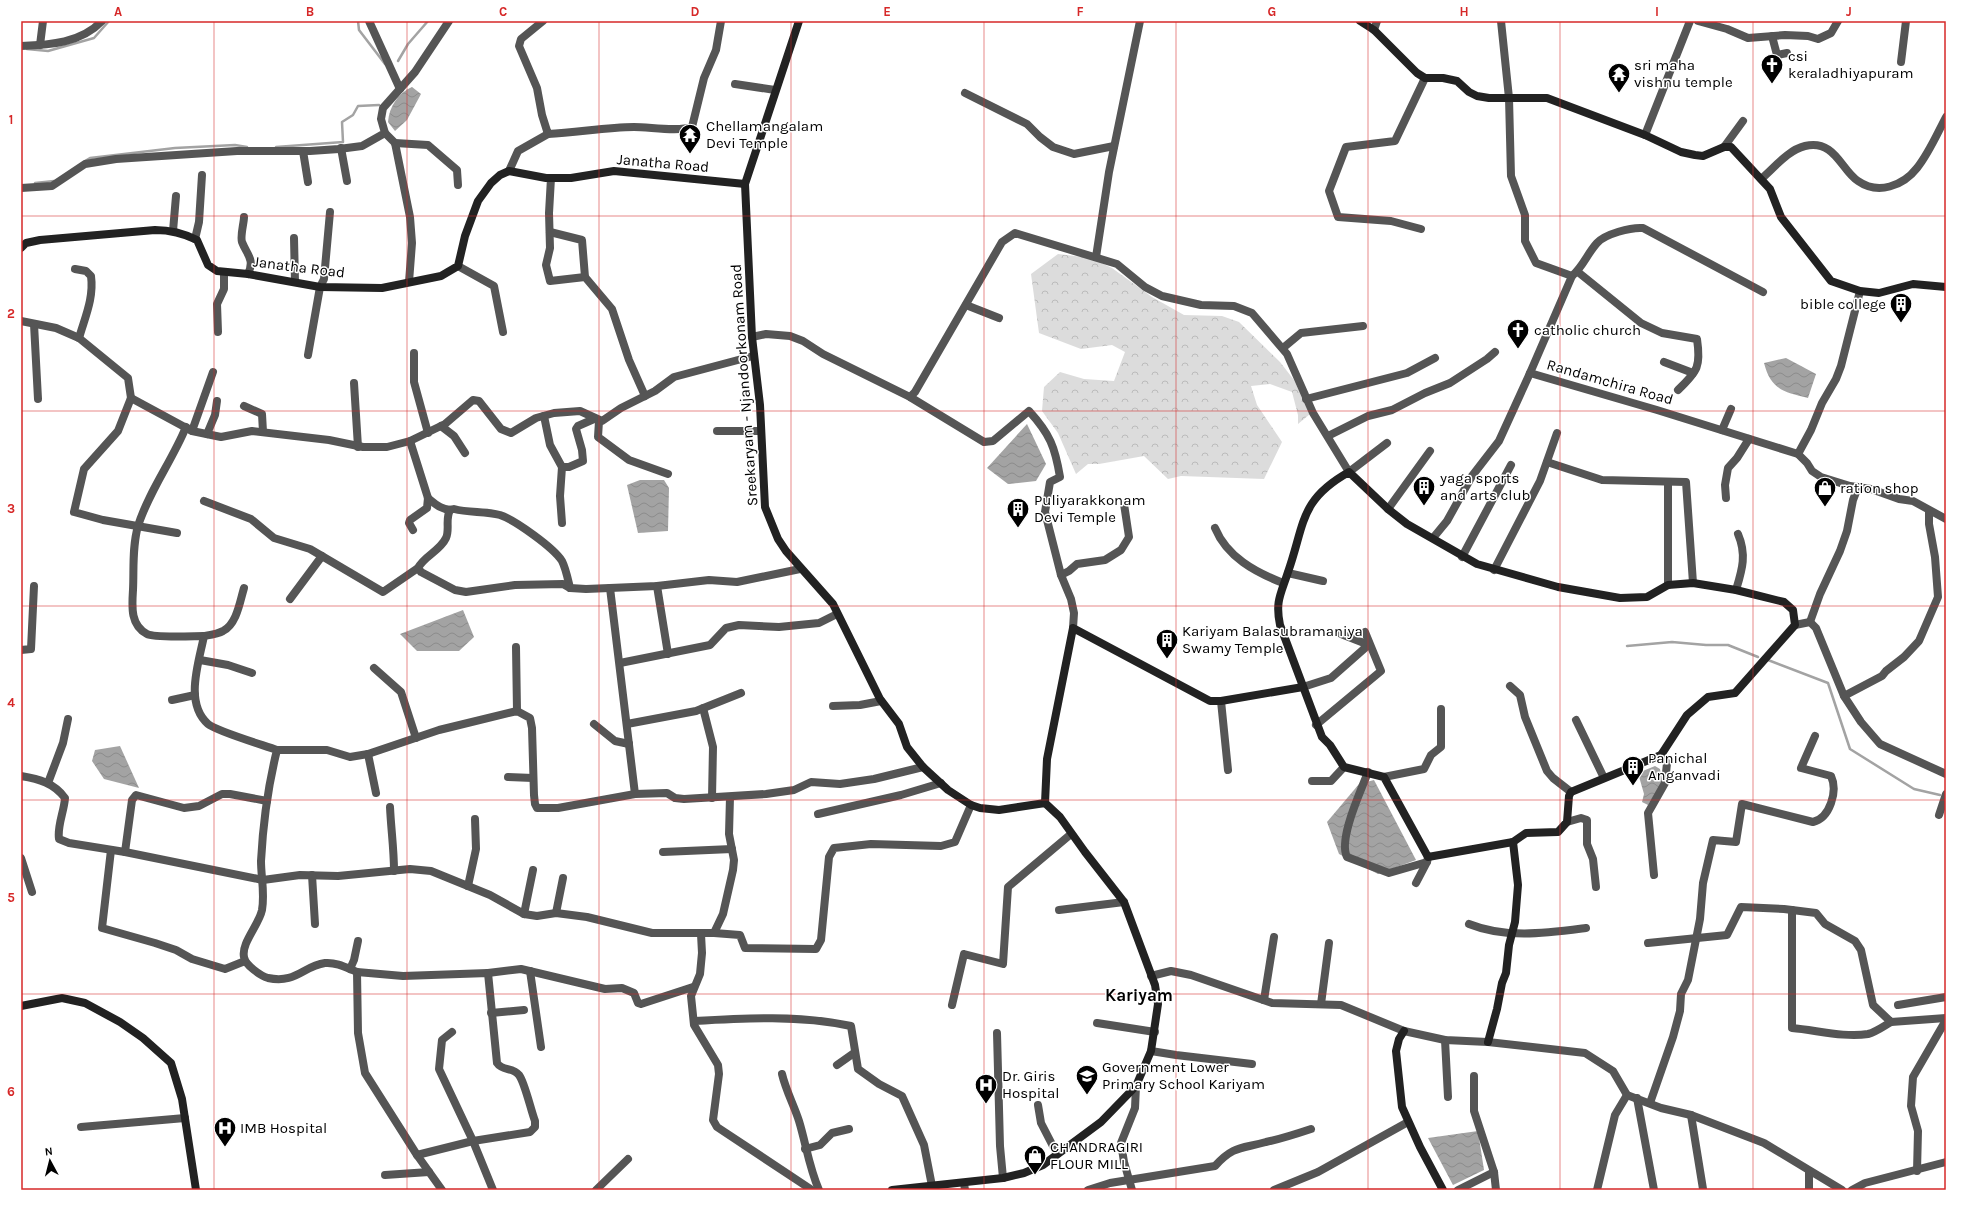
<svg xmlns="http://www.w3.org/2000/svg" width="1967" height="1211" font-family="Karla,sans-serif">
<defs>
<pattern id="forest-crowns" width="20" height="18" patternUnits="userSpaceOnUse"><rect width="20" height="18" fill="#dcdcdc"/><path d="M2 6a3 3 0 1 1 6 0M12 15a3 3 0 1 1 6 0" fill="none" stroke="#bbb"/></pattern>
<pattern id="water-waves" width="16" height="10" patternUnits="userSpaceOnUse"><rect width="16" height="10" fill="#a3a3a3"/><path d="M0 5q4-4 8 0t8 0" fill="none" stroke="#8b8b8b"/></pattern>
</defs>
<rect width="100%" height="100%" fill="#fff"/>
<path fill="url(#forest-crowns)" d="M1058 254 1091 258 1112 268 1152 297 1184 315 1222 316 1239 322 1280 362 1294 380 1310 414 1298 424V415L1292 392 1270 384 1251 386 1257 405 1282 442 1264 479 1181 476 1168 479 1144 456 1099 464H1088L1076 474 1058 433 1042 411 1044 387 1060 372 1084 379 1114 381 1125 352 1112 345 1081 349 1039 333 1031 274Z"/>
<g fill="url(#water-waves)">
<path d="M412 87 421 94 407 120 395 131 388 122C389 107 398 93 412 87Z"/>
<path d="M1786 358 1816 374 1808 398C1784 392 1771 390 1764 363Z"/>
<path d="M1027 424 1046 464 1036 481 1008 484 987 468Z"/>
<path d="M640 480H664L669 488 668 531 638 533 627 485Z"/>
<path d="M463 610 474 637 459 651H417L400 634Z"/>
<path d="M120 746 139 788 104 779 92 761 95 750Z"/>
<path d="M1655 766 1660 769 1662 783 1648 805 1642 802 1644 794 1638 773Z"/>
<path d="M1374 780 1416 860 1378 874 1339 854 1327 822 1359 784Z"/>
<path d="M1478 1131 1484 1170 1453 1185 1428 1138Z"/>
</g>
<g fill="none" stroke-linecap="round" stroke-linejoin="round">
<g stroke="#a3a3a3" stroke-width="2.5">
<path d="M358 21 359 30 385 64"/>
<path d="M27 49 48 51 94 38 109 21"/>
<path d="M398 61 408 44 428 21"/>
<path d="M276 147 343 142 342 122 353 115 358 106 379 105"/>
<path d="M85 161 90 158 175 148 235 145 247 147"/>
<path d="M35 183 54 181"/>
<path d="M1627 646 1672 642 1706 645H1728L1758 657"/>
<path d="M1768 660 1828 683 1850 749 1914 789 1940 795"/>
</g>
<g stroke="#555" stroke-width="8">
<path d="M369 21 400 89"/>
<path d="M543 21 521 39 519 46 537 88 542 115 548 134C577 133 605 127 634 127 650 127 678 132 692 127L704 78 716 50 721 21"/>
<path d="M1501 21 1509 98 1511 176 1525 215V241L1536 263 1572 276 1530 373"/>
<path d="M1698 21 1727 29 1748 38 1785 35 1808 36 1818 39 1831 33 1838 21"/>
<path d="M1374 30 1377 21"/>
<path d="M1772 36 1777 55 1787 53"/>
<path d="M40 45 43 21"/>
<path d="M21 46C50 45 81 43 102 21"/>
<path d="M1901 62 1906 21"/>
<path d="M735 84 775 90"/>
<path d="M965 93 1027 124 1040 137 1053 147 1074 154 1114 146"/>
<path d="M385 133 395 143 410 217 412 243 409 282"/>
<path d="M1645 135 1690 21"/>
<path d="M395 143 428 145 457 170 458 185"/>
<path d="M1724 147 1743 121"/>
<path d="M341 148 347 181"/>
<path d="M303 151 308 182"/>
<path d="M509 171 518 151 548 134"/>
<path d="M551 178 549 213 550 248 546 265 550 281 585 277 612 309 629 360 645 396"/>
<path d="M1761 179C1774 168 1788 150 1805 146 1835 139 1841 170 1858 181 1878 195 1903 186 1917 168 1929 153 1937 134 1946 117"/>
<path d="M21 188 52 186 85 164 116 159 237 151H310L339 149 362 146 385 133 381 119 383 108 415 72 449 21"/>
<path d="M244 217C244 223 240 236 242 242 247 255 255 259 248 274"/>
<path d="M1421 229 1391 221 1338 217 1329 191 1346 147 1395 141 1425 78"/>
<path d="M173 231 176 196"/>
<path d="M550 232 582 240 585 277"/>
<path d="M294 238 295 282"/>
<path d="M195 239 199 222 202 175"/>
<path d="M1096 257 1109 172 1140 21"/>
<path d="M458 266 494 286 503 332"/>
<path d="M75 269 86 271 91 276C94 298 85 317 79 338"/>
<path d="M1578 272 1641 323 1662 333 1697 339C1701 366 1698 371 1678 390"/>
<path d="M1572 276C1583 267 1587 254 1597 243 1605 234 1631 227 1643 228L1763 292"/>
<path d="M966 305 999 318"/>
<path d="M21 321 56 328 79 338 128 378 131 398 118 431 84 469 74 512 103 520 177 533"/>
<path d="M34 324 38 399"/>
<path d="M218 332 217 304 224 289V273"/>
<path d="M752 337 766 334 790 336 803 341 823 354 910 397 984 442 993 441 1029 411C1050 434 1055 447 1060 477L1050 482 1045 512 1061 575 1071 599 1074 613 1073 628"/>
<path d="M1283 348 1301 333 1363 326"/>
<path d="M414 353V382L428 433"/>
<path d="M308 355 320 287 324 279 330 212"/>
<path d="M1664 362 1693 373"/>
<path d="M354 383 358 447"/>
<path d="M910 397 915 392 1002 242 1015 233 1117 264 1145 287 1162 296 1201 305 1234 306 1252 313 1287 354 1313 413 1349 472 1387 443"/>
<path d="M131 398 192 431 221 437 252 431 329 440 363 447H387L410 441 445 424 473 400 479 401 501 429 511 433 536 418 554 413 580 411 602 421 621 408 655 391 674 377 753 356"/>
<path d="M1306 399 1407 373 1435 358"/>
<path d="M244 406 262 414 263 432"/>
<path d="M544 416 550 445 562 467 560 496 562 523"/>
<path d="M599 421 598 437 629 460 668 474"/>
<path d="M441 426 454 436 465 453"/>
<path d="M186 427C172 461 149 491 138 526 132 547 134 569 133 590 132 606 130 625 147 634 154 638 193 636 204 636 199 662 184 703 208 724 216 731 263 745 277 750 268 786 263 824 261 861 261 877 265 893 262 910 259 925 241 943 244 957 245 965 261 976 268 978 296 984 303 966 325 963 337 962 347 968 357 972L358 1033 365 1073 417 1155 442 1190"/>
<path d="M1722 430 1731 409"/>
<path d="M192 431 213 372"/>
<path d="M717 431H761"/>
<path d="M207 434 215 415 217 401"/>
<path d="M1328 436 1368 416 1392 410 1425 393 1450 383 1487 359 1495 352"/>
<path d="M410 441 428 498 427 508 410 520 409 523 413 530"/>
<path d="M1798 454 1811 430 1822 403 1836 379 1841 366 1860 291"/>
<path d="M1547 462 1602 480 1686 482 1693 583"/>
<path d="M562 467H569L583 461 582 450 576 429 578 426 594 419"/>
<path d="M1668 482V585"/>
<path d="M428 498C435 504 444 512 454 509 469 513 485 511 500 515 515 520 554 548 562 561 566 569 568 580 570 588"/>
<path d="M1726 498 1725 485 1728 468 1737 458 1749 439"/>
<path d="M204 501 251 519 274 538 310 549 383 592 418 568"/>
<path d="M1388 509 1430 451"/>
<path d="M450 510C445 519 450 530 446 538 440 551 424 556 418 568L421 572 455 590 466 592 515 585 563 584 570 588 586 589 657 586 709 580 737 582 800 569"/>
<path d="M1215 528C1227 557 1255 572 1283 583"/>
<path d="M1433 538 1447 521 1472 476 1499 441 1530 373 1657 410 1798 454 1807 463 1812 471 1821 477 1850 486 1871 489 1899 499 1913 501 1946 519"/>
<path d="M1462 557 1511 465"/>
<path d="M1494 570 1540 481 1557 433"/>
<path d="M1288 573 1323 581"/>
<path d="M1061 575 1069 571 1077 564 1105 560 1121 550 1129 537 1124 504"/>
<path d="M657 586 668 654"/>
<path d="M610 588 635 794"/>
<path d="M1736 590C1742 570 1747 555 1738 534"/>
<path d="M290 599 322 556"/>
<path d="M1810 622 1820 594 1840 551 1847 531 1853 500 1858 487"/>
<path d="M1795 625 1810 622 1816 628 1844 696 1861 722 1880 744 1946 774"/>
<path d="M204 636C210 635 218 634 223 631 237 624 240 601 244 588"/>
<path d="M516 647 517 711"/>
<path d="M21 650 31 649 34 586"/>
<path d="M200 660 228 665 252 673"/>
<path d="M620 663 710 645 726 628 739 625 779 627 819 623 837 614"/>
<path d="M374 668 401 692 416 738"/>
<path d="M1510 686 1520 695 1525 717 1547 771 1553 778 1571 792"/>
<path d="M1303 687 1331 678 1365 648 1364 643 1341 634"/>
<path d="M1844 696 1882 676 1886 671 1904 657 1919 641 1938 597 1935 557 1929 524V511"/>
<path d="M172 700 195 695"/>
<path d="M1221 701 1228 770"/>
<path d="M833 706 860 705 881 701"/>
<path d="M703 708 713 747 712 798"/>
<path d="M1576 720 1604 778"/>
<path d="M594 724 615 741 629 744"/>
<path d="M627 724 696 711 741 693"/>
<path d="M1316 725 1381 671 1365 632"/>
<path d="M277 750H327L350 757 368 754 439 730 517 711 530 718 532 728 534 795 535 804 537 808H558L635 794 667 793 675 798 684 799 766 794 794 790 811 782 840 784 874 779 923 767"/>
<path d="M368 754 376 793"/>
<path d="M1368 772C1361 791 1338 839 1347 857L1389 873 1427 862 1428 857"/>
<path d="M21 776C39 779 54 783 65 798 64 812 57 826 59 839L69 843 125 852 263 880 300 875 338 876 410 869 431 871 490 895 524 914 533 870"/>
<path d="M508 777 533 778"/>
<path d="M1384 777 1424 769 1431 755 1441 747V709"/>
<path d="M1312 781H1331L1344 767"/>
<path d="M48 783 63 743 68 719"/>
<path d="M390 807C391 829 394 849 394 871"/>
<path d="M818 814 901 795 941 783"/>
<path d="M1939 815 1946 794"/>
<path d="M1567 822 1581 818 1587 820V844L1593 859 1596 887"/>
<path d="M111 850 102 928 155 943 176 950 192 959 225 969 245 961"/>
<path d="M125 852 132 800 136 795 184 808 199 806 222 794H230L267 801"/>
<path d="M663 852 732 849"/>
<path d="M21 858 32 892"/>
<path d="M312 875 315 924"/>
<path d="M1654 875 1648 813 1665 783 1667 763 1661 755"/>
<path d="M1416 883 1427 862"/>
<path d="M468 886 476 849 475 819"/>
<path d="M1059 910 1124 902"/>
<path d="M1792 910V1028C1816 1030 1845 1038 1868 1034 1876 1032 1884 1026 1891 1022"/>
<path d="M556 913 563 878"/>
<path d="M524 914 537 916 556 913 587 917 652 933H714L723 914 733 870 734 860 729 834 730 797"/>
<path d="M1469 924C1506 939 1547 933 1586 928"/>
<path d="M714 933 740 935 745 948 816 949 821 940 829 857 834 848 871 844 941 846 955 842 971 805"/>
<path d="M701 934 702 953 700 974 691 996 694 1025 718 1065 719 1074 713 1120 717 1127 812 1190"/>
<path d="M1648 943 1727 935 1741 907 1784 909 1816 913 1825 924 1855 941 1861 950 1873 1005 1891 1022 1946 1018"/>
<path d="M350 969 354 960 358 941"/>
<path d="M530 971 541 1047"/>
<path d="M357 972 403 976 488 973 497 1063C502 1071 513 1067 519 1075 525 1083 531 1111 535 1121V1127L530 1132 473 1141 493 1190"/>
<path d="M488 973 521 969 605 989 622 988 634 993 638 1003 641 1004 693 987"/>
<path d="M1151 976 1171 971 1191 975 1272 1003 1341 1005 1404 1031 1445 1040 1488 1042 1585 1053 1613 1071 1627 1095 1661 1108 1691 1115 1764 1143 1842 1190"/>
<path d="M1264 1000 1274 937"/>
<path d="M1321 1004 1329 943"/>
<path d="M952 1005 964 954 1003 964 1008 887 1071 834"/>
<path d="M1898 1005 1946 997"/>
<path d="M491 1013 524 1010"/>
<path d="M694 1021C746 1018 799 1015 851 1026L858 1069 879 1084 902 1096 924 1145 932 1186"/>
<path d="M1097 1023 1155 1032"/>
<path d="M997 1033 1000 1146 1003 1178"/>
<path d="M1445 1040 1448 1097"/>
<path d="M1151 1051 1176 1055 1252 1064"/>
<path d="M837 1065 854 1053"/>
<path d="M782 1074C786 1091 794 1105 799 1121 806 1144 809 1167 819 1190"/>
<path d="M1474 1076V1111L1494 1172 1496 1190"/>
<path d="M1637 1098 1654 1190"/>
<path d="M1650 1103 1673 1037 1680 1011 1681 994 1688 980 1700 919 1703 883 1713 840 1736 842 1742 804 1813 822C1830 818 1838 791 1831 776L1801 768 1815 736"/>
<path d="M1038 1105 1041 1123 1057 1154"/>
<path d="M1691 1115 1703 1189"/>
<path d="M81 1127 185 1118"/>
<path d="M805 1149 820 1145 832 1133 849 1129"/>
<path d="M417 1155 473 1141 439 1069 442 1040 452 1032"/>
<path d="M1809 1171V1190"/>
<path d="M1917 1171 1918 1131 1911 1106 1913 1077 1946 1020"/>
<path d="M385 1175 429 1172"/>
<path d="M964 1183 965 1190"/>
<path d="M596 1190 628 1159"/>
<path d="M1088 1190 1110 1183 1215 1166C1234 1145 1242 1149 1266 1142 1281 1139 1296 1134 1311 1129"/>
<path d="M1132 1190 1124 1162 1121 1143 1135 1108 1136 1086"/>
<path d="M1274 1190 1318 1172 1408 1122"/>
<path d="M1458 1190 1494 1172"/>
<path d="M1597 1190 1615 1115 1627 1095"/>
<path d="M1852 1190 1865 1183 1946 1162"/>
</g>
<g stroke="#222" stroke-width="8">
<path d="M799 21 745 184 752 337 760 405 765 507 778 539 786 551 833 604 880 699 899 724 907 747 923 767 948 790 971 805 980 808 999 810 1045 803 1060 817 1085 852 1124 902 1155 985 1158 1004 1151 1051 1136 1086 1101 1122 1043 1165 1024 1173 1003 1178 892 1190"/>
<path d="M1360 21 1374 30 1417 73 1425 78H1443L1457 81 1469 92 1477 96 1489 98H1547L1645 135 1681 152 1695 155 1703 156 1724 147H1731L1770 189 1781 217 1831 281 1860 291 1879 293 1913 284 1946 287"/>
<path d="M21 248 26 243 40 240 155 230C171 230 183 233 197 240L208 265 217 271 248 274 320 287 382 288 441 276 458 266 465 236 478 201 491 183 500 175 509 171 546 178H571L614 171 745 184"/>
<path d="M1349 472 1388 509 1407 524 1477 564 1558 587 1620 598 1647 597 1668 585 1693 583 1736 590 1784 602 1793 610 1795 625 1735 693 1708 697 1687 715 1661 755 1571 792 1569 796 1567 822 1558 832 1526 833 1513 842 1428 857 1384 777 1344 767 1330 745 1322 737 1280 625C1275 601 1281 594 1288 572 1305 524 1299 500 1349 472Z"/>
<path d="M1045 803 1047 759 1073 628 1210 701H1221L1303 687"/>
<path d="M21 1006 62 998 85 1003 120 1022 143 1038 171 1063 182 1099 196 1190"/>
<path d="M1404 1031 1399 1039 1396 1051 1402 1107 1420 1147 1443 1190"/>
<path d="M1488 1042 1497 1009 1502 983 1506 973 1509 945 1515 922 1518 885 1513 842"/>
</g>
</g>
<path fill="none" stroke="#d62828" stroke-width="1" stroke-opacity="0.55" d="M214 21V1190M407 21V1190M599 21V1190M791 21V1190M984 21V1190M1176 21V1190M1368 21V1190M1560 21V1190M1753 21V1190M21 216H1946M21 411H1946M21 606H1946M21 800H1946M21 994H1946"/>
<defs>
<g id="church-pin" transform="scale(1.15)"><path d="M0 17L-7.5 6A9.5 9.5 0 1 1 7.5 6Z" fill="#000" stroke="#fff"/><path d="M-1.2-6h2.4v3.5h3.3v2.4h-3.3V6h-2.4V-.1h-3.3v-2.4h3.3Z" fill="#fff"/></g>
<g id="temple-pin" transform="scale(1.15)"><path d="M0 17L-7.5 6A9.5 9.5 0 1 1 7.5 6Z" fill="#000" stroke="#fff"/><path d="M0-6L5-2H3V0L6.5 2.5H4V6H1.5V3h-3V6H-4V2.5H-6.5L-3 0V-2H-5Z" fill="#fff"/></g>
<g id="building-pin" transform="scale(1.15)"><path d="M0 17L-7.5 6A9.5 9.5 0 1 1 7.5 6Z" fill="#000" stroke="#fff"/><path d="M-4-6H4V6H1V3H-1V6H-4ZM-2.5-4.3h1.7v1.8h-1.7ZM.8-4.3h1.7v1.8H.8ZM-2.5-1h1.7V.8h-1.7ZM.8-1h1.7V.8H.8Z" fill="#fff"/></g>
<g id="shop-pin" transform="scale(1.15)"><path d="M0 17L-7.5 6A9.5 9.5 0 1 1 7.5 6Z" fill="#000" stroke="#fff"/><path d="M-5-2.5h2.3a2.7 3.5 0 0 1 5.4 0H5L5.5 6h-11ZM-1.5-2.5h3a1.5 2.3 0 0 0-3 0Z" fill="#fff"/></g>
<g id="school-pin" transform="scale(1.15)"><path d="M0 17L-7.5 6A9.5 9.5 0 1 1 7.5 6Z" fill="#000" stroke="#fff"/><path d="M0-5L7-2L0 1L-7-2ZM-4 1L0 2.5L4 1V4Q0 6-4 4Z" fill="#fff"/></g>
<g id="hospital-pin" transform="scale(1.15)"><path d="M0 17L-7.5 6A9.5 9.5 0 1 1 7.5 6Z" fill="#000" stroke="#fff"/><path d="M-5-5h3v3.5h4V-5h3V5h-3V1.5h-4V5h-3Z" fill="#fff"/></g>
</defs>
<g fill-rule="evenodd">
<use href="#church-pin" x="1772" y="65"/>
<use href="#temple-pin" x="1619" y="74"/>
<use href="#temple-pin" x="690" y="135"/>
<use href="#building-pin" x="1901" y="304"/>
<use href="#church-pin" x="1518" y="330"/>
<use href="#building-pin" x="1424" y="487"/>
<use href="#shop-pin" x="1825" y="488"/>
<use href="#building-pin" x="1018" y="509"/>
<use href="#building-pin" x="1167" y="640"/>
<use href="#building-pin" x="1633" y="767"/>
<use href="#school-pin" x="1087" y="1076"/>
<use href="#hospital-pin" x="986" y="1085"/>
<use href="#hospital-pin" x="225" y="1128"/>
<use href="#shop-pin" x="1035" y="1156"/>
</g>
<g text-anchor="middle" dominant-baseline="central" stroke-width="3" stroke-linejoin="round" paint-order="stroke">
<g font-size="15" fill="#000" stroke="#fff" text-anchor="start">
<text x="1788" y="56">csi<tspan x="1788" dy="17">keraladhiyapuram</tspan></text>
<text x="1634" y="65">sri maha<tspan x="1634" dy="17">vishnu temple</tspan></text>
<text x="706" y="126">Chellamangalam<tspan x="706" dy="17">Devi Temple</tspan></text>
<text x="1886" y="304" text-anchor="end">bible college</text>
<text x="1534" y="330">catholic church</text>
<text x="1440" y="478">yaga sports<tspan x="1440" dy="17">and arts club</tspan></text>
<text x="1840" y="488">ration shop</text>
<text x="1034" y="500">Puliyarakkonam<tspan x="1034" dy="17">Devi Temple</tspan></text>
<text x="1182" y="631">Kariyam Balasubramaniya<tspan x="1182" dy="17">Swamy Temple</tspan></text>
<text x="1648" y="758">Panichal<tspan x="1648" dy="17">Anganvadi</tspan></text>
<text x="1102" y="1067">Government Lower<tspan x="1102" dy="17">Primary School Kariyam</tspan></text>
<text x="1002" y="1076">Dr. Giris<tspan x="1002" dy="17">Hospital</tspan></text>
<text x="240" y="1128">IMB Hospital</text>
<text x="1050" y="1147">CHANDRAGIRI<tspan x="1050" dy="17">FLOUR MILL</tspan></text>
</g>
<g font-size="15" fill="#000" stroke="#fff">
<text transform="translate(663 163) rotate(5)">Janatha Road</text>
<text transform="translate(299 267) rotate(7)">Janatha Road</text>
<text transform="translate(1610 382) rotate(16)">Randamchira Road</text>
<text transform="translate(744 385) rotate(-94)">Sreekaryam - Njandoorkonam Road</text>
</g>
<g font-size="17" font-weight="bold" fill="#000" stroke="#fff">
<text x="1139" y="995">Kariyam</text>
</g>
</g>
<rect width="1967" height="1211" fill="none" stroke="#ffffff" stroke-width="44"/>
<g transform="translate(50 1161) rotate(353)" stroke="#ffffff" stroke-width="3" paint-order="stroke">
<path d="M0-3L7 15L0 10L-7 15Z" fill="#000000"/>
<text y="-6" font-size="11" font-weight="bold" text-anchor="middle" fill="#000000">N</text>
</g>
<rect x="22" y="22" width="1923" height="1167" fill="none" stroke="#d62828" stroke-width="1.5"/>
<g font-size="13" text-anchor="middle" font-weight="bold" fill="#d62828">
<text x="118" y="16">A</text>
<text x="310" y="16">B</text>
<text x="503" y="16">C</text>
<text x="695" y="16">D</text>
<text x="887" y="16">E</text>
<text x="1080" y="16">F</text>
<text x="1272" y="16">G</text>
<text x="1464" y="16">H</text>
<text x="1657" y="16">I</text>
<text x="1849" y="16">J</text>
<text x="11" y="124">1</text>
<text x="11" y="318">2</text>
<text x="11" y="513">3</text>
<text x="11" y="707">4</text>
<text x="11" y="902">5</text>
<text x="11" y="1096">6</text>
</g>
</svg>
